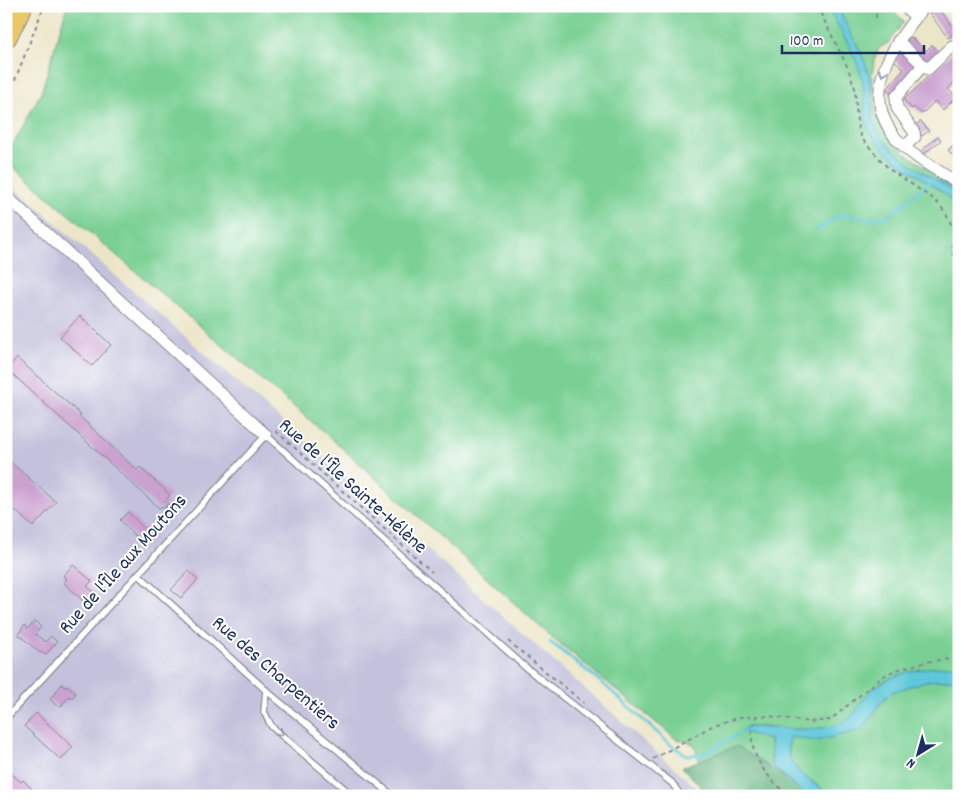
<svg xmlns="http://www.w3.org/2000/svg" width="965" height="802" font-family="Dekko,sans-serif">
<rect width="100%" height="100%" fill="#fff"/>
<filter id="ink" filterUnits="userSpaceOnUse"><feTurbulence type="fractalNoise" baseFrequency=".02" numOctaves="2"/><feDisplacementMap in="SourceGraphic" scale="10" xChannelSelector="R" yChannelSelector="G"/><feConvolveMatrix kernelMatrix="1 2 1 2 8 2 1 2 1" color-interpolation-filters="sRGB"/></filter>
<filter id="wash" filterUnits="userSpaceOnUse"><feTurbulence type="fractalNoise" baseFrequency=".0096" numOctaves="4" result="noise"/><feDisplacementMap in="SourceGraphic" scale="20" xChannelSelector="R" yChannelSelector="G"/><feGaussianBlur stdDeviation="1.12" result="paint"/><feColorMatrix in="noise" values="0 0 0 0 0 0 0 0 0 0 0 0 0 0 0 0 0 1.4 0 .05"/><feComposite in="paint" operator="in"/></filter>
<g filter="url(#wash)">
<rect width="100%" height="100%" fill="#ece6c8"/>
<path fill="#c3c1db" d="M6 180 291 429 706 796H6Z"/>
<path fill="#7ad094" stroke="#4a8079" d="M67 6H887L904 21 888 43 879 48 874 61 872 75 878 120 905 153 959 189V796H832L800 773 789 762 788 732 780 727H746L751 733 770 740 772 766 807 796H710L694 744 676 739 546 632 332 439 6 161V157L41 93Z"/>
<path fill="#63b27e" stroke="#3f706e" d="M737 746 813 796H709L682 767Z"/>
<g fill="#5ec7da" stroke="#3c7b9c">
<path d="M828 6H838C846 28 860 46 867 68 874 88 870 102 873 121 878 148 936 180 959 194V210C940 182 894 168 872 135 860 117 867 99 862 79 856 53 839 30 828 6Z"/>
<path d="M959 665V679L926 681 890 693 882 701 864 728 854 732 816 741 791 737C778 766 812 781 832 796H807L772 766 770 740 741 731 746 727C773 727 813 733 837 725 857 718 856 705 869 693 892 670 929 667 959 665Z"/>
</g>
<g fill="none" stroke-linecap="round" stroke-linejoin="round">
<g stroke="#5ec7da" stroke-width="3">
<path d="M817 230 841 214 871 219 887 217 930 182"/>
<path d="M550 642 599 680 672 746 688 756 705 753 744 731"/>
</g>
</g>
<g id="blocks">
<g fill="#cba1d0">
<path d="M930 6H941L939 9 957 32 948 38 927 10Z"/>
<path d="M911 37 926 51 932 45 941 53 927 65 905 43Z"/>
<path d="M901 48 918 65 893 95 886 90 904 69 893 59Z"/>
<path d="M954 51 959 56V84L955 81 948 89 956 97 943 110 935 101 922 114 914 107 912 109 904 100Z"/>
<path d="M921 121 929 131 922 136 915 126Z"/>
<path d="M938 136 941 140 923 155 920 152Z"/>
<path d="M959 140V154L955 158 948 150Z"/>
<path d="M80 316 111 345 92 366 60 337Z"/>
<path d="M17 358 81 415 79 416 137 470 140 467 170 495 165 501 168 504 159 508 7 369Z"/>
<path d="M6 458 56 502 33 527 6 502Z"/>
<path d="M169 504 172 507 165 514 162 511Z"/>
<path d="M128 512 153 538 150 541 146 537 141 542 120 520Z"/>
<path d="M73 565 92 581 87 586 98 596 89 606 64 583 67 579 63 576Z"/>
<path d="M189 571 198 580 181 598 171 590Z"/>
<path d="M35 621 41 627 35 634 45 642 51 636 57 642 45 655 42 652 40 653 18 634 25 625 27 629Z"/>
<path d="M62 684 65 688 67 685 76 693 71 699 70 696 59 708 50 699Z"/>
<path d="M36 713 73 747 61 760 24 726Z"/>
<path d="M6 765 10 769 8 771 21 782 23 780 32 789 26 796H14L6 788Z"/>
</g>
</g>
</g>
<g filter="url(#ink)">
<use href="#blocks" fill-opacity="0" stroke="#848a93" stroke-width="1"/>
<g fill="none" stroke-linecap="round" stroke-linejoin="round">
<g stroke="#848a93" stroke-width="8">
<g id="service">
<path d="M138 574 269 693 393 796"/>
<path d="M266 690 264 712 272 727 353 796"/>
<path d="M6 718 266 435 524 666 672 783 681 796"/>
</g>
</g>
<g stroke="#848a93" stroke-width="13">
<g id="minor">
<path d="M904 6 916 17"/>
<path d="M925 6C895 42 859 90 894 136 910 156 938 170 959 184"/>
<path d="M898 41 923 65 896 97 897 108 914 132 915 137 905 146"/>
<path d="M923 65 928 69 952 46H959"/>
<path d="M6 196 266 435"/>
</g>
</g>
<g stroke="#848a93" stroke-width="21">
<path id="trunk" d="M6 39 23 6"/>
</g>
<g stroke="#848a93" stroke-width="2" stroke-dasharray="4 4" stroke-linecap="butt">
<path d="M817 6 847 66 855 88 857 124 862 139 889 169 935 200 946 213 957 237"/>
<path d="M876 6V20"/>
<path d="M6 103 44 6"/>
<path d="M957 237C949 245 951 254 959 261"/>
<path d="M276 431 432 572"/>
<path d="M508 641 584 703"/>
<path d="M757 715C741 746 765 778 790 796"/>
<path d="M653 759 714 725 741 717 770 716 809 722 830 720 882 677 895 670 931 661 959 658"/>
<path d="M779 796 781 789"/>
</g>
<use href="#service" stroke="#fff" stroke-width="5.5"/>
<use href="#minor" stroke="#fff" stroke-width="11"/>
<use href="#trunk" stroke="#eac769" stroke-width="19"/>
</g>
<defs><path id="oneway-chevron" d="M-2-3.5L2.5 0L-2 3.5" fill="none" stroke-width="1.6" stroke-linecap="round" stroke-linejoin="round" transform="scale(1.25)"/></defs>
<g stroke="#8d97ae">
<use href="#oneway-chevron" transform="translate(883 73) rotate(100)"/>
<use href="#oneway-chevron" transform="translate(280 733) rotate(39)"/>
</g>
</g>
<g text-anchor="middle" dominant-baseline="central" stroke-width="4" stroke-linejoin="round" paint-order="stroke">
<g font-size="20" fill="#1b2f5e" stroke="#fff">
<text transform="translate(352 487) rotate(42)">Rue de l'Île Sainte-Hélène</text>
<text transform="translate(124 565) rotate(-48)">Rue de l'Île aux Moutons</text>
<text transform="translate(275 674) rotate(41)">Rue des Charpentiers</text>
</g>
</g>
<rect width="965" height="802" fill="none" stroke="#fff" stroke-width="25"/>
<g transform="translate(918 754) rotate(217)" stroke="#ffffff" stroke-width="4" paint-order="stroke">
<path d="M0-4L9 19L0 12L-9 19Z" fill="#1b2f5e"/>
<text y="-8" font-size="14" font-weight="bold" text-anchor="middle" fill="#1b2f5e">N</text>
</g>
<path d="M782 45v8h142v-8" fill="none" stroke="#1b2f5e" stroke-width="2.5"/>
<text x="790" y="45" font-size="15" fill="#1b2f5e" stroke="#ffffff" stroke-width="4" paint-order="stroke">100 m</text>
</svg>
